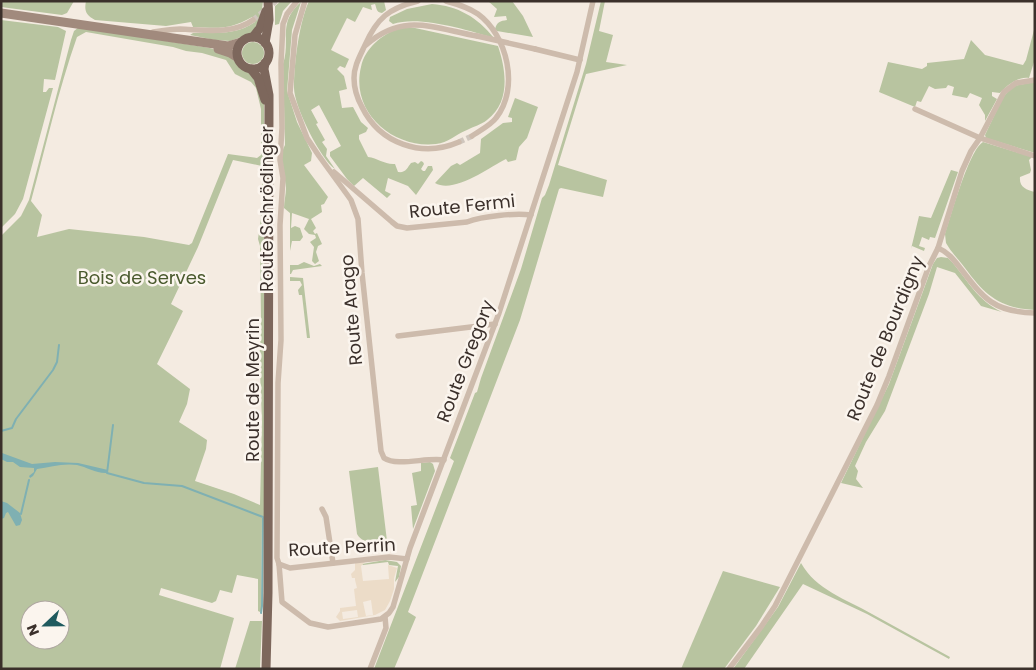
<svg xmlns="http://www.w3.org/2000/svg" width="1036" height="670" font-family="Poppins,sans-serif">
<rect width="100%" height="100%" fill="#f4ebe1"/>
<g fill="#b8c4a0" fill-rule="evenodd">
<path d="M1 1H74L67 13 62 15 1 7Z"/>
<path d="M86 1H263L261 17 252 33 230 41 215 40 190 35 193 33C215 33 237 35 255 22L252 17C229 30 219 28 193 27L191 22 166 26 95 20C86 15 84 11 86 1Z"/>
<path d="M281 1H292L283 11 279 24 275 25V6Z"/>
<path d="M309 1H384L386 10 382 13C376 12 377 9 375 4L371 5 372 10 363 7 355 22 347 18 331 50 349 59 345 68 340 66 337 69 344 76 347 89 339 91 342 108 353 107 361 122 368 128 366 132 359 135V139L368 157C378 158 385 165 395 164L398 172C406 173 407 168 411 163L415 162 418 164 421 161 423 162 424 164 421 169 423 171H425L428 166H432L433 170 416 195 408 186 388 178 385 191 391 194 387 198 363 178 354 186 347 179 330 156V152L341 146 319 105 311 110 318 123 316 124 325 140 322 142 327 149 326 156 335 169C321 160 294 106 294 88 294 64 299 23 309 1Z"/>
<path d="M488 1H512L523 16 533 37 497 31 495 29C497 22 500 21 507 20L506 16 494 17 497 9Z"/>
<path d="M601 1H605L599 31 613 35 606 62 627 65 586 74 558 165 607 180 603 197 561 188 559 189 520 320 408 612 416 617 394 669H374L454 461 450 458 475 393 477 392 481 378 521 269 542 198 545 195 549 185 586 64Z"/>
<path d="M301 2 292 30 287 91 297 122 312 153 311 161 304 165 328 197 324 204 321 205 322 212 311 219 316 228 313 231 315 234 317 233 322 244 318 246 316 252 319 261 315 264 312 261 314 247 310 242 316 238 315 235 309 234 304 229 309 219 292 213 291 228 295 226 300 228 303 237 300 241H292L290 251V213L284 208C284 201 286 195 286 188 285 175 278 157 285 145L283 64C291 40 277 23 301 2Z"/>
<path d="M432 4C458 6 477 17 494 38 467 30 419 15 393 24L389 21 390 17 407 9Z"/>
<path d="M1 20 58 27 66 31 55 80 44 79 43 92H46L49 88H53L23 199 15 214 1 228Z"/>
<path d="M79 27 210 48 229 55 241 69 251 74 264 100V517L262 516 261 611 260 612 258 611V579L237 575 232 593 220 590 216 601 212 603 161 588 159 595 234 618 220 669H1V236L21 216 29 200 71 40 74 31ZM86 32 173 47 186 51 202 53 226 60 235 74 251 82 256 88 261 109V155L257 158 228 154 192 243 189 245 144 237 69 229 37 237 42 215 31 201C46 146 58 91 77 37ZM233 160 262 166V210L258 239 260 246 261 319 260 350 257 357 260 371 262 421 260 505 234 494 195 481 206 449 207 440 179 422 187 404 190 389 157 364 183 311 171 304 198 247ZM30 610H60V640H30Z"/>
<path d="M400 28H415L498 46C506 70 511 102 487 120 481 125 474 126 467 130 456 134 448 143 436 144 393 149 350 112 361 67 365 48 382 34 400 28Z"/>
<path d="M1034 30 1035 59 1029 78C1019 76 1007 85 1000 93L992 92V96L997 99 985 121V115L979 105 982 98 970 93 967 98 952 95 954 87 948 85 946 88 935 89 929 86 921 102 917 101 915 107 879 92 888 62 922 69 927 66V63L964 59 971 40 985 55 1023 65 1026 60Z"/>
<circle cx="253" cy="53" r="11"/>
<path d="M1035 82V153L986 138 985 135 1003 97 1013 86Z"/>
<path d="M515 98 538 107 527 138 519 147 516 160 508 162 506 159C488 168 454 194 435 183L451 166 457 163 460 165 480 153 481 139 503 123 512 122V118L508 117Z"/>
<path d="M983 142 1032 157 1029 160 1031 170 1030 173 1020 177C1019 187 1026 190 1035 192V310C999 308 985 295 965 268 959 260 951 252 946 243L945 234C951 216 969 150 983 142Z"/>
<path d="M951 170 958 172 935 238 930 237 929 240 922 237 919 246 925 248 924 251 912 246 911 249 919 216 931 218Z"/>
<path d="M941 257 948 258 952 262C969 282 977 300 1002 312L981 306 955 273 937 267 929 294 885 411 866 442 855 466 858 471 856 479 863 488 841 483 889 384 933 264 937 258Z"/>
<path d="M304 262 314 266 320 264 322 266 293 270 291 274H290V265H298Z"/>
<path d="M290 277 303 278 310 338H307L302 295H299L298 290 302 285 300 281H290Z"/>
<path d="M430 462 433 464 435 471 413 529 411 506 417 505 412 473 421 471V463Z"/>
<path d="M378 467 387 541C377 542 363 545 357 534L349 471Z"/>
<path d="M385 560 397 562 401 566 399 577 395 582 398 566 389 565 388 562 363 565 362 564Z"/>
<path d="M801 563C816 590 846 599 872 614 898 628 924 643 950 657L949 659 867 614 803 584 744 669H733L778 607Z"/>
<path d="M723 571 780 587 756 626 724 669H681Z"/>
<path d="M250 621H262L260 669H235Z"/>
</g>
<path fill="#ecdcc8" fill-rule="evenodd" d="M365 562 361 566 363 581 389 579 388 565 397 568 394 578V589L390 601 385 610 375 615 340 621 336 617 340 611V608L356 606 354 589 357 588 355 580V578H352L351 574 355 570V563ZM371 600 373 615 366 616 363 602ZM357 610 358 617 343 619 342 612Z"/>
<g fill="#7fb0b2">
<path d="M2 453 32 464 55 462 78 463 108 470 107 473C97 474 87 467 77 465 63 463 50 467 37 469L33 476 30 478 29 476 34 472V468L20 467 13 462H7L1 459Z"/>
<path d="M1 501 7 503 20 513 22 520 20 525 16 526 8 512 6 513 4 518 1 519Z"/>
</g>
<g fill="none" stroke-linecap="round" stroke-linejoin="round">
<g stroke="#7fb0b2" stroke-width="2">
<path d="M113 425 107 473 144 483 182 486 263 517 262 606 261 613"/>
<path d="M1 431 12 428 16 419 53 370 57 362 59 345"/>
<path d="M21 514 29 480"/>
</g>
<g stroke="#cfc6bd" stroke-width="5.5" stroke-dasharray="5.5 3" stroke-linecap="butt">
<path d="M253 20 276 1"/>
<path d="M459 142 472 136"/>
</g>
<g stroke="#cdbbac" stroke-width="5.5">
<path d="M297 1 287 14 283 24 281 63 282 128 280 160 283 178 280 225 281 340 278 383 277 558 279 564 282 602 310 623 328 627 381 619 389 613 393 607 410 548 499 313 577 72 593 1"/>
<path d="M305 1 295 35 290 93 307 138 319 156 351 200 358 219 362 273 381 451 384 458C397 467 427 457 444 460"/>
<path d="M418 1C389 8 377 18 365 45 360 56 354 66 354 78 354 88 357 98 362 107 380 144 422 158 459 142"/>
<path d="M446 1C457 4 468 7 478 14 507 35 520 88 496 118 491 125 479 131 472 136"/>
<path d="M153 32C162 31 171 29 180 29 205 30 232 35 253 20"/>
<path d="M366 45C403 12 433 28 477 36"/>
<path d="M535 49 580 60"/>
<path d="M915 109 980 138 1035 156"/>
<path d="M334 172 392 222 397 226 407 228 467 222C483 216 515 213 531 215"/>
<path d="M938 248C948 252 954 260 961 269 984 299 994 312 1035 313"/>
<path d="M398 336 495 324"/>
<path d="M322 509 326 517 333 563"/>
<path d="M279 564 290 568 389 557 407 559"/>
<path d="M370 669 386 628 385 617"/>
<path d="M729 669 761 627 775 606 877 405 889 376 929 266 938 248 962 171 971 151 980 138 1004 92 1016 83 1035 80"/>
</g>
<g stroke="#a18a7d" stroke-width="9">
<path d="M1 13 228 46 241 42"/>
<path d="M218 49 230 53 238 58"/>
</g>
<g stroke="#7d675c" stroke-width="9">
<path d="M253 37 260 28 266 11"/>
<circle cx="253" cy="53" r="16"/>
<path d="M265 43 269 20 268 1"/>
<path d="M265 63 264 69 269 95 268 593 266 669"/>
<path d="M251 69 258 78 265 100"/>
</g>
<path stroke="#cdbbac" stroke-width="5.5" d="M477 36 535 49"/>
</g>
<g text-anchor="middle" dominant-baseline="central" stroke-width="5" stroke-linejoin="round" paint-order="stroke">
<g font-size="18" fill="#3b302b" stroke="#fbf5ee">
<text transform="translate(462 206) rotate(-6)">Route Fermi</text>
<text transform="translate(266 209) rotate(-90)">Route Schrödinger</text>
<text transform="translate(351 310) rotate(-95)">Route Arago</text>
<text transform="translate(885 338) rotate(-68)">Route de Bourdigny</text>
<text transform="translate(465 361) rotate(-69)">Route Gregory</text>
<text transform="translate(252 390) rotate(-90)">Route de Meyrin</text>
<text transform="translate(342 547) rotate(-3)">Route Perrin</text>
</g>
<g font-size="18" fill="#4a5a2e" stroke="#fbf5ee">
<text x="142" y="277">Bois de Serves</text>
</g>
</g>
<rect width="1036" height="670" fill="none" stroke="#3b302b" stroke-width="5"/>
<g transform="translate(45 625) rotate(248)"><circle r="24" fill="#fbf5ee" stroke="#aea6a0"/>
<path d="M0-4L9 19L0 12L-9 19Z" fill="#1f5a5e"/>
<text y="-8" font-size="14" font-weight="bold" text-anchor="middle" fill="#3b302b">N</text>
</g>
</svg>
